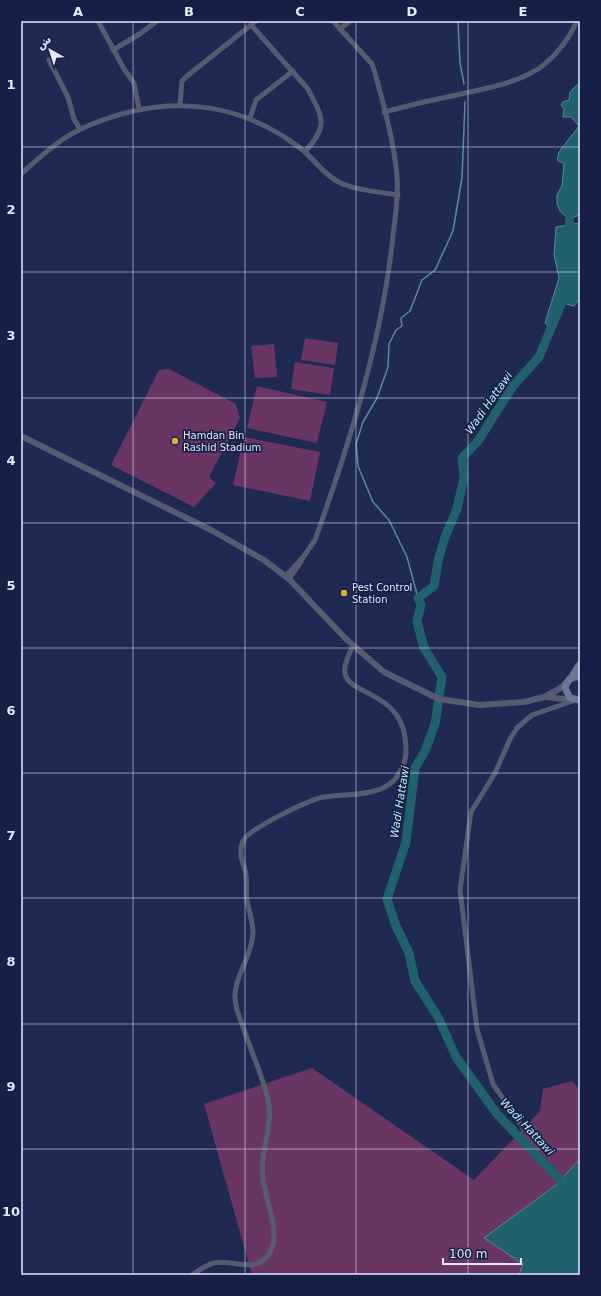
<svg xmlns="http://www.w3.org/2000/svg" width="601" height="1296" font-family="'DejaVu Sans',Vazirmatn,sans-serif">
<rect width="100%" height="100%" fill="#202951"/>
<g fill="#693663">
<path d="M305 338 338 343 335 365 301 360Z"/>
<path d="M274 344 277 377 255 378 251 346Z"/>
<path d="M295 362 334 368 330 395 291 389Z"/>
<path d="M169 369 236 404 240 418 209 477 216 483 194 507 111 465 159 370Z"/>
<path d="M257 386 327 402 317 443 247 428Z"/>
<path d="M244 437 320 452 310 501 233 485Z"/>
<path d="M312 1068 474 1180 540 1111 543 1089 572 1081 580 1090V1275H252L204 1104Z"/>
</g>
<g fill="#20616d" stroke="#5a8a99">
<path d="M580 82V215L568 219 560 211 557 203V195L562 186 564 164 557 160 559 152 579 126 571 117H563L564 109 561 105 563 102 569 100 570 92Z"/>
<path d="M580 223V298L574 306 566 304 558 307 557 317 551 329 545 323 559 278 554 255 556 227Z"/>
<path d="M580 1159V1275H519L523 1264 484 1238 556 1185Z"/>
</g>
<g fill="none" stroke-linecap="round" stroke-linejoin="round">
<g stroke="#5a8a99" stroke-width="1.5">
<path d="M458 21 460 63 464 84"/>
<path d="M418 598 407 557 389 520 373 502 358 466 356 444 363 422 377 398 388 367 389 344 396 330 402 326 401 318 410 311 422 280 435 270 453 231 462 178 465 102"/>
</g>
<g stroke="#20616d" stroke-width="9">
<path d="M569 208 570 237"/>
<path d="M565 295 539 357 513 386 478 441 462 458 464 477 457 509 445 537 438 561 434 586 418 598 421 605 417 621 424 648 442 677 435 724 425 751 415 768 406 842 387 899 396 926 409 953 415 981 438 1017 456 1057 497 1114 568 1188"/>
</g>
<g stroke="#565c70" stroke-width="5">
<path d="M98 21 124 69 134 83 139 109"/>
<path d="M251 25 308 89C324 120 328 125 305 152"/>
<path d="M340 29 350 21"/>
<path d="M113 50 141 33 157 21"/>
<path d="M49 60 68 97 74 119 80 129"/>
<path d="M180 104 182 81 187 76 256 21"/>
<path d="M384 112C410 105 436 99 461 94 485 89 510 84 531 73 551 63 568 41 577 21"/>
<path d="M250 118 256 100 293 71"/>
<path d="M21 174C39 158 59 139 81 129 149 98 219 96 283 136 290 141 298 146 305 152 314 160 321 170 331 177 349 191 376 191 398 195"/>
<path d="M286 576 304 556 315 540C349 445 380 346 392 245 394 223 399 199 397 176 394 142 384 106 375 73L372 64 333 21"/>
<path d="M289 579 302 560"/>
<path d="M523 1128 493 1084 477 1029 460 890 471 812 495 773 510 739 517 728 532 715 573 701"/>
<path d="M192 1275C199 1270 206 1265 214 1263 231 1259 252 1273 267 1257 284 1237 265 1200 263 1179 259 1152 274 1128 268 1099 262 1075 252 1053 244 1030 241 1020 235 1009 235 998 234 977 252 957 253 933 253 921 249 912 247 900 245 890 248 880 245 870 244 864 239 857 241 850 241 847 243 841 245 838 254 827 310 799 324 797 356 792 395 800 405 759 407 752 406 744 405 738 400 692 347 694 345 673 343 665 350 653 353 645"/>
</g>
<g stroke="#565c70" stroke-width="6">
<path d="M21 436 211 530 264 560 289 579 346 639 384 672 439 699 479 705 524 702 544 697 559 689 568 681"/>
<path d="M546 697 573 700"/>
</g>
<g stroke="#6d7695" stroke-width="7">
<path d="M580 677C572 676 567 680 565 688L570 698 580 700"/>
<path d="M571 678 580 664"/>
</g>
</g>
<path fill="none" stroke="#e3eaff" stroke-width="1" stroke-opacity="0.55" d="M133 21V1275M245 21V1275M356 21V1275M468 21V1275M21 147H580M21 272H580M21 398H580M21 523H580M21 648H580M21 773H580M21 898H580M21 1024H580M21 1149H580"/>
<g fill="#d9b334" stroke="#171f46" stroke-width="1.5">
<circle cx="175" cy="441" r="4"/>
<circle cx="344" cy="593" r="4"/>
</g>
<g text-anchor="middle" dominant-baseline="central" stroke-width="3.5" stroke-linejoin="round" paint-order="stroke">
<g font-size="10" fill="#e3eaff" stroke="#171f46" text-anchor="start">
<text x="183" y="435">Hamdan Bin<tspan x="183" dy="12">Rashid Stadium</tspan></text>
<text x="352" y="587">Pest Control<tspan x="352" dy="12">Station</tspan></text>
</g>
<g font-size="11" font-style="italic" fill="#b9effa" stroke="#171f46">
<text transform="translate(489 403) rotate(-55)">Wadi Hattawi</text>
<text transform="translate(400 802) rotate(-81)">Wadi Hattawi</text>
<text transform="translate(527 1127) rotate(47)">Wadi Hattawi</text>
</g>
</g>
<rect width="601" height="1296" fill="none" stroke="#171f46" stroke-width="44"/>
<g transform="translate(50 50) rotate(321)" stroke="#171f46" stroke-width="3" paint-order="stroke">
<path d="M0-3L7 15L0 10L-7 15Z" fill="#e3eaff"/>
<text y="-6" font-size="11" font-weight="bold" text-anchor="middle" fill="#e3eaff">ش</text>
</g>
<path d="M443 1258v6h78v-6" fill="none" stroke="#e3eaff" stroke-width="2"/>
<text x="449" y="1258" font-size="12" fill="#e3eaff" stroke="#171f46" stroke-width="3" paint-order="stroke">100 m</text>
<rect x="22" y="22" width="557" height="1252" fill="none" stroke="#e3eaff" stroke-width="1.5"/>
<g font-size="13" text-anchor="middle" font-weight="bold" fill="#e3eaff">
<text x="78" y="16">A</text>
<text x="189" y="16">B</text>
<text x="300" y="16">C</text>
<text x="412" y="16">D</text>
<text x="523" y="16">E</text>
<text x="11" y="89">1</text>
<text x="11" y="214">2</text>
<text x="11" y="340">3</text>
<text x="11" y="465">4</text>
<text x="11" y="590">5</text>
<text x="11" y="715">6</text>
<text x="11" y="840">7</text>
<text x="11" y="966">8</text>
<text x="11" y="1091">9</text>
<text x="11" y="1216">10</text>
</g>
</svg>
